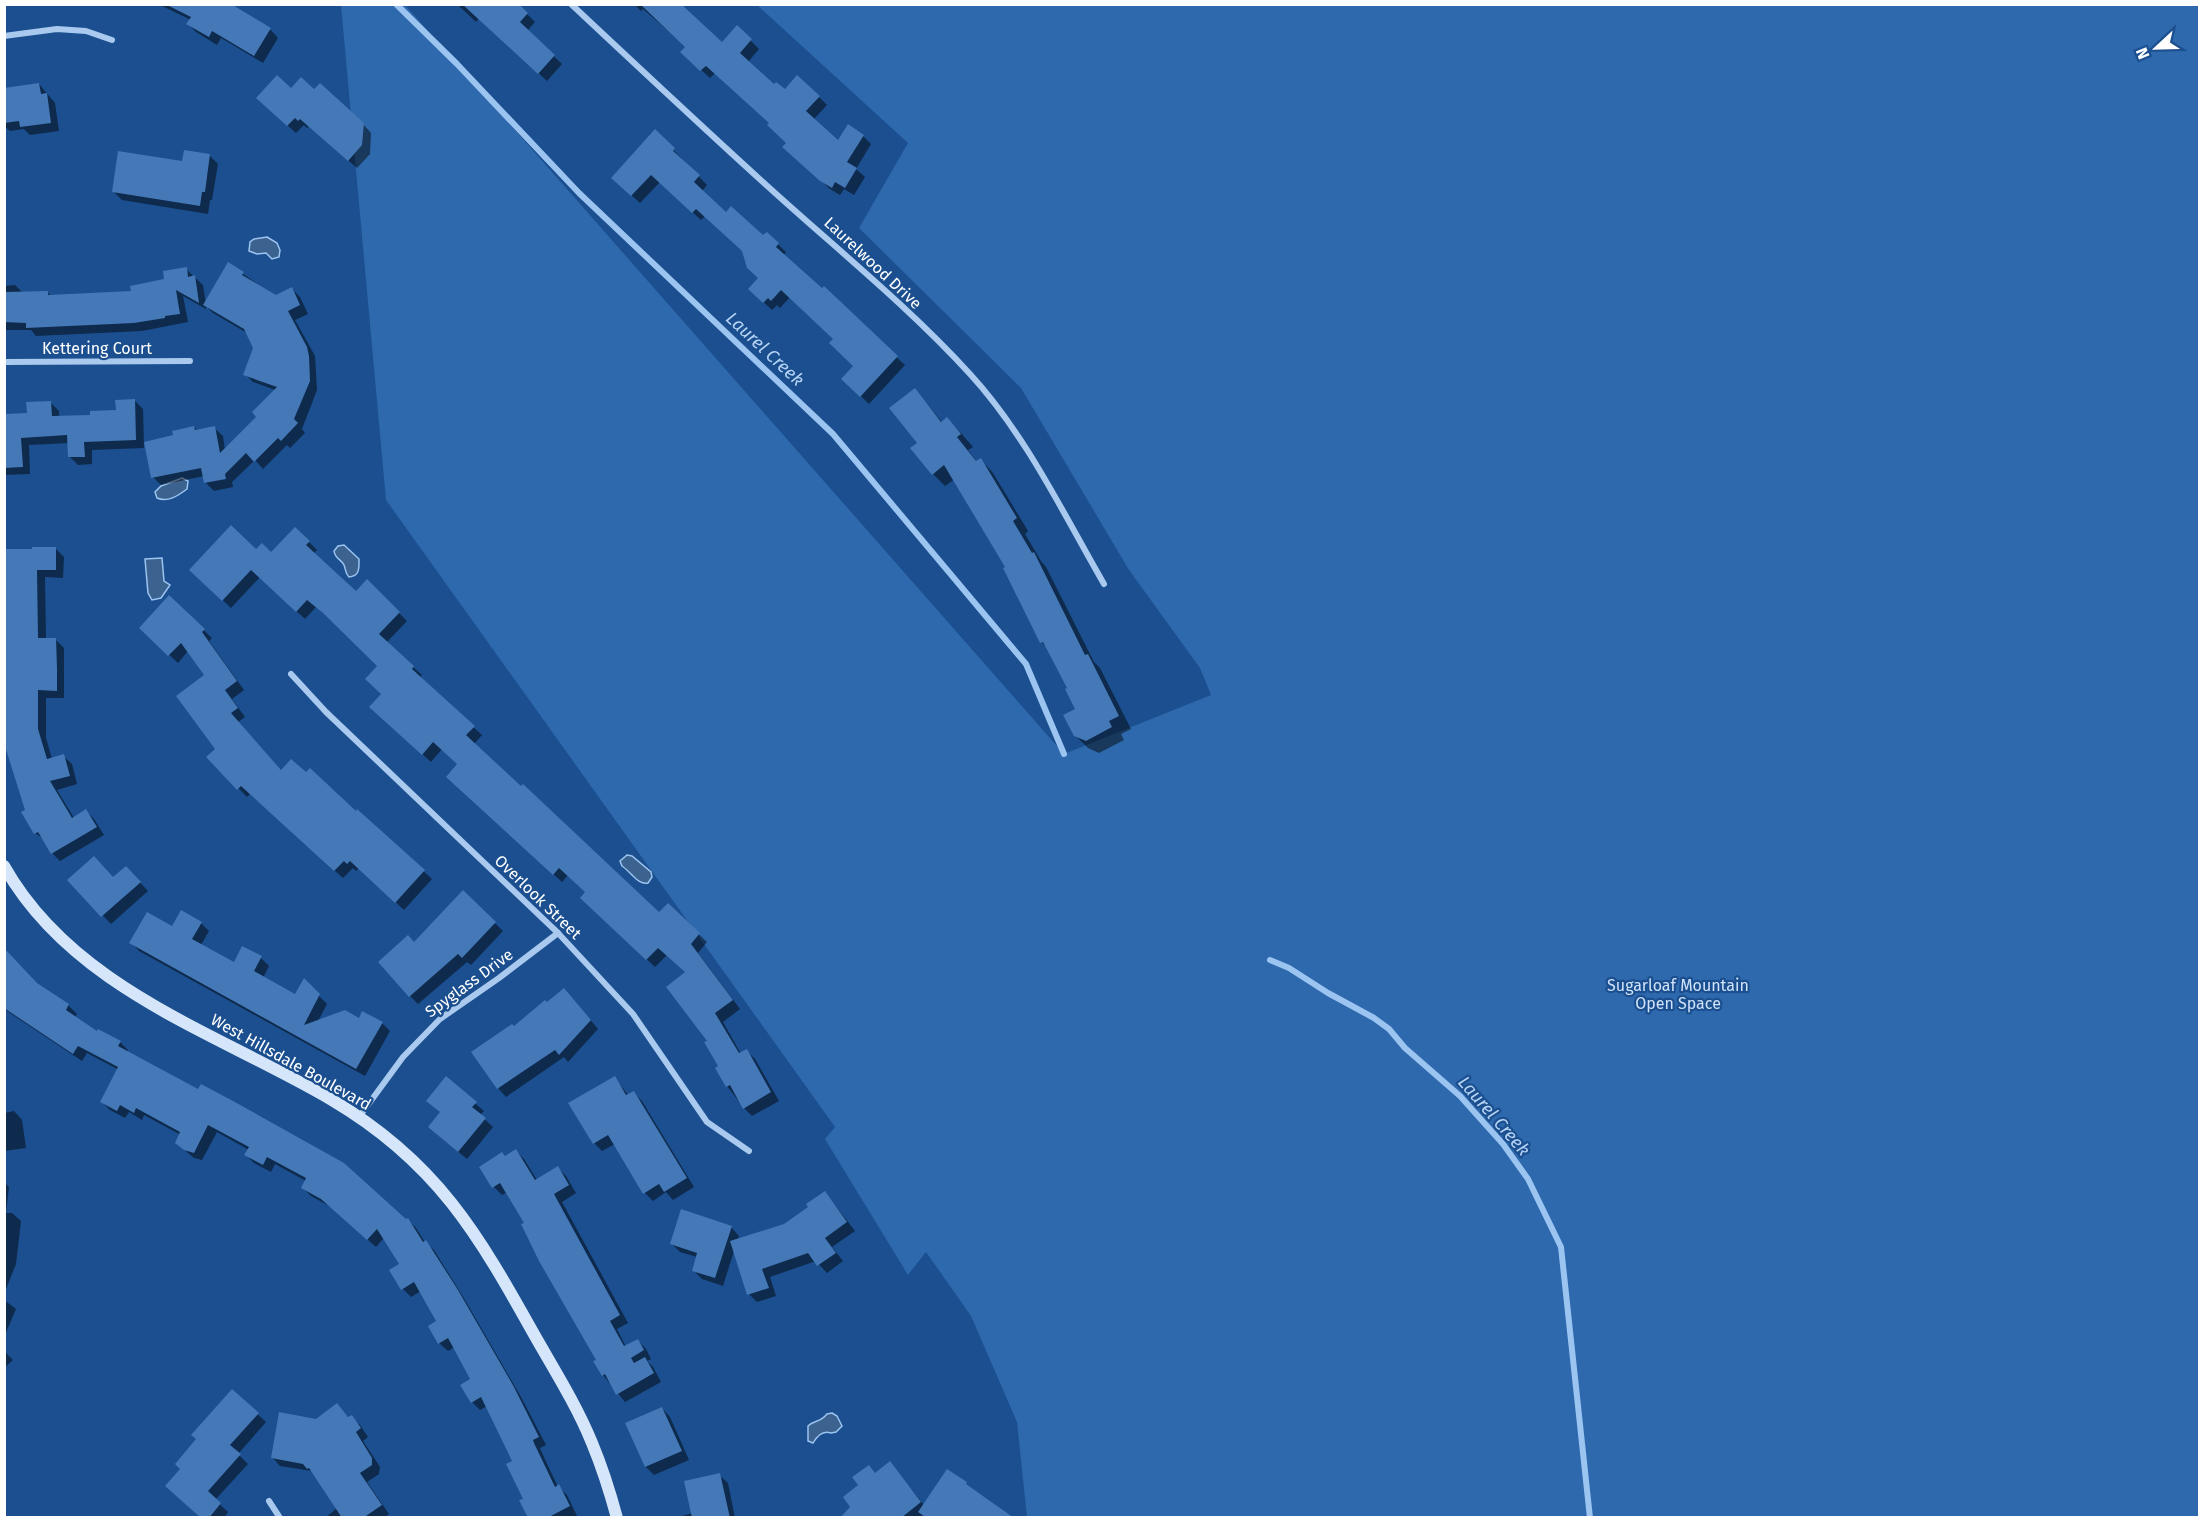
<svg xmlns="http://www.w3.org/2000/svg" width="2204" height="1522" font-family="'Fira Sans',sans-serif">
<rect width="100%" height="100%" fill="#1b4f8f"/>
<path fill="#2e69ad" d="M341 5H405L1064 754 1211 695 1200 668 1129 570 1021 388 859 228 908 143 757 5H2199V1517H1027L1017 1422 971 1316 926 1252 908 1275 825 1139 835 1127 386 500Z"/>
<g fill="#3c6290" stroke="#9cc4f0" stroke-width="1.5">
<path d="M267 237 277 243 280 250 279 257 272 259 266 253 257 254 249 251 250 242 254 239Z"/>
<path d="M182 478 188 481 187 489C179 495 168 503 157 498L155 492 161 486Z"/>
<path d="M344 545 359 559C359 568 360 576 349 577 345 573 346 570 344 565 341 559 335 559 334 551L338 546Z"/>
<path d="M162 558 164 581 170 585 161 598 152 600 148 593 145 559Z"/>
<path d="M627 855 632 856 651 872 652 877 648 883C638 885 632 873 622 866L620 861Z"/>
<path d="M832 1413 837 1416 842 1426 836 1432 831 1433C823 1430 817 1436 813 1443L808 1441V1426C814 1420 820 1423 827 1414Z"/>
</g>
<g fill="#0007">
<path d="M158 4H228L270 29 278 38 263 63 221 38 217 45 196 32 188 24 191 20Z"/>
<path d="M457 4H517L535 22 527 31 562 64 547 81 479 18 476 22Z"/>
<path d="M634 4H679L722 44 737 27 759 49 748 62 774 86 785 91 819 97 827 105 813 120 839 143 863 136 871 144 856 169 865 177 854 195 844 189 840 195 830 189 793 155 788 143 771 123 715 73 710 78 682 52 687 47 643 9 641 11Z"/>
<path d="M39 84 55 103 59 131 30 135 24 129 10 131 4 126V89Z"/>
<path d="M291 90 314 91 363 124 371 133 370 154 357 168 309 126 307 128 304 125 296 133 266 106Z"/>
<path d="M655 131 707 185 702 191 726 214 763 237 767 234 786 252 783 256 905 365 869 404 843 379 855 366 834 339 790 297 780 308 777 305 772 310 758 297 759 278 743 251 705 216 701 220 660 182 640 203 621 186Z"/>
<path d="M210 156 218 164 212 200H210L208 214 122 200 114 192 183 163Z"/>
<path d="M229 264 276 297 292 289 300 297 308 314 295 320 315 356 317 390 302 429 305 433 290 448 287 445 263 469 255 460 232 482 233 487 214 491 206 483 204 476 161 485 153 477 174 436 194 427 198 431 214 428 223 436 225 450 258 417 275 390 253 382 245 374 254 348 247 333 213 313 206 306V309L183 296 188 322 142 331 36 336 31 330H4V286L15 285 23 293 47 292 51 296 133 292 166 280 186 269 203 285 206 304Z"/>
<path d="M915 390 943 423 947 419 960 432 973 447 968 450 977 462 981 460 993 473 1028 531 1025 534 1041 561 1046 567 1094 662 1100 668 1131 729 1121 734 1124 740 1099 753 1088 748 1075 735 1077 710 1069 689 1049 650 1042 642 1007 567 955 479 945 486 933 474 919 443Z"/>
<path d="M134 400 143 409 144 448 92 450V464L78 465 70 457 69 443 29 445 30 474 4 475V415L28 414 50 402 59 411V417L92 416 117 412Z"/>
<path d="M309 542 317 550 313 554 356 593 367 581 407 621 386 643 422 675 419 678 482 735 474 744 659 914 668 905 707 942 698 953 740 1009 723 1022 741 1054 747 1051 755 1059 779 1101 752 1116 744 1108 727 1086 709 1041 687 973 667 955 655 967 590 906 587 892 568 875 562 882 456 785 459 765 442 749 431 762 379 715 383 694 379 666 333 621 316 607 305 619 260 577 231 608 200 578 256 552 271 554Z"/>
<path d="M56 549 64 557 63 578 45 577 46 640H56L64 648V698H46V738L52 759 63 756 72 764 77 784 57 790 74 818 86 811 94 819 104 835 60 861 52 853 45 840 35 833 26 811 4 550Z"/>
<path d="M169 597 212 638 209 641 244 690 232 699 245 717 238 722 282 772 356 813 357 811 432 879 404 910 359 868 356 871 353 868 343 878 250 794 247 797 208 757 217 749 206 676 188 651 178 663 141 628Z"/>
<path d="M134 876 148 891 111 924 69 880 113 879Z"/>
<path d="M463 893 503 931 471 965 467 962 418 1004 410 996 415 944Z"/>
<path d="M201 923 209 931 201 945 234 964 261 958 269 966 263 978 296 996 304 981 327 1004 318 1021 360 1020 382 1023 390 1031 365 1076 139 951 131 942 172 928Z"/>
<path d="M4 950 37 985 69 1006 77 1014 74 1018 98 1034 120 1042 128 1050 127 1052 406 1221 408 1220 416 1228 425 1242 434 1250 465 1300 521 1397 546 1445 540 1448 542 1453 558 1487 567 1495 578 1518H529L514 1461 487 1406 480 1410 472 1402V1379L455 1347 448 1351 439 1343 438 1321 421 1291 411 1297 403 1289 391 1271 401 1265 384 1238 376 1247 331 1207 311 1196 303 1188 306 1181 275 1164 271 1172 254 1163 246 1155 249 1150 217 1132 202 1160 194 1158 176 1143 181 1135 144 1115 142 1120 129 1112 125 1118 110 1110 102 1102 119 1070 87 1053 82 1061 4 1009Z"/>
<path d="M572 998 598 1029 568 1062 564 1057 506 1097 498 1088 514 1028 547 1004Z"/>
<path d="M614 1077 629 1096 634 1093 642 1101 694 1187 673 1200 666 1192 653 1201 645 1193 615 1144 602 1151 594 1143Z"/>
<path d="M446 1079 484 1111 480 1115 493 1127 467 1159 438 1135Z"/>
<path d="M14 1111 22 1120 26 1148 4 1151V1113Z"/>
<path d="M516 1151 524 1159 537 1180 558 1168 566 1176 576 1193 562 1202 628 1323 617 1329 626 1347 638 1341 646 1349 651 1359 647 1361 653 1367 661 1382 625 1402 603 1375 598 1361 526 1223 507 1192 502 1195 494 1187 506 1158Z"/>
<path d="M4 1182 9 1187 6 1213H12L21 1221 16 1264 4 1294Z"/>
<path d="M825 1192 855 1231 832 1247 843 1261 827 1273 816 1261 770 1277 776 1296 757 1302 749 1294 734 1251 723 1286 702 1279 693 1270 697 1257 680 1252 671 1243 731 1227 739 1236 738 1240 785 1225 810 1207Z"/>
<path d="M4 1300 16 1309 5 1335H4Z"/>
<path d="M4 1351 13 1360 4 1368Z"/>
<path d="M232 1391 266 1422 238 1454 248 1464 215 1500 228 1512 224 1518H202L182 1469 198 1439Z"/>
<path d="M337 1405 349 1418 351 1417 360 1425 368 1437 363 1441 380 1467 379 1474 367 1482 389 1514 383 1518H325L337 1508 312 1471 280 1466 272 1457Z"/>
<path d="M662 1408 670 1417 689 1460 654 1475 646 1467 629 1428Z"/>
<path d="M890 1463 924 1505 1009 1518H926L923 1515 920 1518H843L876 1474Z"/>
<path d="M719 1475 728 1483 735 1518H676L693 1513Z"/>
</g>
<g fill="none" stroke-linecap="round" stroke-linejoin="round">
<g stroke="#9cc4f0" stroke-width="6">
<path d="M396 4 457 64 579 193 833 434 1026 664 1064 754"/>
<path d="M1270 960 1289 968 1328 993 1374 1018 1389 1029 1405 1048 1460 1096 1503 1144 1528 1179 1561 1247 1590 1518"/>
</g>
</g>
<g fill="#4478b7">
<path d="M165 4H231L271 28 254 56 212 31 209 37 186 24 191 17Z"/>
<path d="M462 4H519L528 13 520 22 555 55 538 74Z"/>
<path d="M640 4H681L722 42 737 25 752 39 740 53 774 84 776 82 785 89 797 75 820 96 806 111 838 140 848 124 864 135 847 162 857 168 845 188 835 182 832 188 820 181 782 147 786 143 767 125 769 123 706 66 700 71 680 52 685 47Z"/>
<path d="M277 75 291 88 301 77 314 89 320 83 364 123 362 145 348 161 300 119 298 121 295 118 287 126 256 98Z"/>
<path d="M39 83 41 94 47 93 51 123 20 127 19 121 4 123V88Z"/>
<path d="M655 129 675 148 673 151 700 175 694 182 726 212 731 206 763 235 767 232 779 243 776 247 822 288 824 286 898 356 860 397 841 379 853 366 829 343 833 339 781 290 771 301 768 298 763 303 748 289 758 278 747 268 742 251 696 209 692 213 651 175 631 196 611 178Z"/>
<path d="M184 150 210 154 205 192H202L200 206 112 192 118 151 182 161Z"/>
<path d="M228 262 244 272 242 275 276 295 292 287 300 305 288 311 307 347 309 356 310 381 294 419 298 423 281 441 278 438 254 462 246 453 225 474 226 479 204 483 201 468 151 478 144 442 173 435 172 431 194 426 195 430 215 426 220 453 256 417 252 412 277 387 243 375 253 348 244 329 203 305Z"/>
<path d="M187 267 188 277 195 275 199 303 176 290 180 314 165 316V318L134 323 26 328V323L4 322V292L48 291V295L131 291 130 286 164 279 163 271Z"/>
<path d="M915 388 941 422 947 417 961 434 957 437 976 461 981 458 1017 518 1013 521 1032 553 1034 552 1085 655 1088 654 1119 716 1109 721 1112 727 1086 741 1074 736 1063 715 1075 709 1065 689 1067 688 1043 642 1040 643 1003 568 1005 567 944 465 932 475 910 448 917 443 889 408Z"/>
<path d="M135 399 136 440 84 442 85 457H68L67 435 21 438 23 467 4 468V414L27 413 26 402 51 401 52 416 90 415V411L116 410 115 400Z"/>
<path d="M231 525 256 549 262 543 271 552 295 527 310 541 306 545 356 591 367 579 400 612 379 634 414 666 412 669 475 726 466 735 521 786 523 784 659 912 668 903 700 933 691 944 733 1000 715 1013 739 1053 747 1049 771 1092 743 1109 730 1085 726 1087 715 1068 718 1066 704 1042 707 1041 666 987 685 972 658 948 646 960 580 898 585 892 559 868 553 875 446 777 457 764 433 742 422 755 369 707 381 694 365 679 377 666 323 613 307 600 296 612 251 570 222 601 189 570Z"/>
<path d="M32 547H56V570H37L38 638H56L57 668V691L38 690V729L47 759 64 754 70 776 50 781 72 818 86 809 97 827 51 854 38 832 34 834 21 812 25 810 4 743V549H32Z"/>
<path d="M169 595 205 629 202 632 237 681 225 690 238 708 231 713 281 770 291 759 306 772 310 768 356 811 357 809 425 870 395 903 350 861 347 864 344 861 334 871 241 786 237 790 206 757 215 749 176 696 204 675 181 643 168 656 139 628Z"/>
<path d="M94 856 113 877 126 866 141 882 101 917 67 880Z"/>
<path d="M463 890 496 922 462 958 458 954 409 997 378 962 408 935 414 942Z"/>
<path d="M181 910 202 922 192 939 234 962 242 946 262 956 254 971 295 994 304 978 320 994 304 1025 345 1010 359 1018 362 1011 383 1022 356 1069 129 943 147 912 172 926Z"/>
<path d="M4 948 37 983 69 1004 66 1010 97 1031 98 1029 121 1041 118 1046 198 1089 201 1084 233 1101 344 1163 406 1219 408 1218 423 1242 426 1240 458 1290 514 1387 539 1437 533 1440 534 1443 555 1487 559 1484 570 1506 547 1518H528L519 1500 523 1499 506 1464 512 1461 481 1397 471 1403 460 1385 470 1379 448 1338 438 1344 428 1326 436 1321 414 1282 401 1290 389 1270 399 1264 377 1229 367 1240 321 1199 301 1188 306 1178 267 1157 263 1165 244 1155 249 1147 208 1125 194 1153 184 1150 175 1143 180 1132 136 1108 134 1113 120 1105 117 1111 100 1102 118 1067 78 1046 73 1054 4 1008Z"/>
<path d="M564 988 591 1020 559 1055 555 1050 497 1089 471 1052 512 1024 514 1026 545 1000 547 1002Z"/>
<path d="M446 1076 477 1102 472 1107 486 1118 458 1152 428 1127 440 1112 426 1101Z"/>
<path d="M615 1076 626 1095 634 1091 687 1178 664 1192 659 1184 643 1194 608 1135 593 1144 568 1103Z"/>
<path d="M516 1149 535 1180 558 1166 569 1185 554 1194 620 1315 610 1321 624 1346 638 1339 644 1350 631 1358 634 1363 645 1357 654 1373 616 1395 605 1374 602 1376 593 1361 596 1360 539 1261 521 1224 524 1223 500 1183 492 1188 479 1167 502 1152 505 1156Z"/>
<path d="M825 1191 847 1222 825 1238 836 1253 817 1266 808 1253 762 1269 769 1288 747 1295 730 1241 784 1224 808 1207 806 1204Z"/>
<path d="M681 1209 732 1226 715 1278 692 1271 697 1253 670 1244Z"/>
<path d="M232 1389 259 1413 230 1445 241 1454 208 1491 221 1503 209 1518H201L165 1486 180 1469 175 1464 196 1439 191 1435Z"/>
<path d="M337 1403 348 1417 352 1415 361 1428 356 1432 372 1458V1465L360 1473 382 1505 363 1518H342L309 1468 307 1469 303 1464 271 1458 279 1412 316 1419Z"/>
<path d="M662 1407 682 1451 645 1467 625 1423Z"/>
<path d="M890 1461 921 1502 901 1518H840L850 1507 843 1497 858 1485 852 1477 869 1465 875 1473Z"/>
<path d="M947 1469 967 1482 966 1484 1014 1518H927L918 1512Z"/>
<path d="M720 1473 730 1518H692L684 1481Z"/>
</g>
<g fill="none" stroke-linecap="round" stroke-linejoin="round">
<g stroke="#a9c9ee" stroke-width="6">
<path d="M571 4C635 64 699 124 764 183 833 246 907 305 970 374 1026 435 1063 513 1104 584"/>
<path d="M4 36 57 29 86 31 112 40"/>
<path d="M4 362 190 361"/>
<path d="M291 674 326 712 558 933 633 1014 707 1122 749 1151"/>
<path d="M359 1117 403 1057 440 1019 499 978 558 933"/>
<path d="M269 1501 280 1518"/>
</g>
<path stroke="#d6e6fa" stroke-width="12" d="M4 866C73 989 218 1033 332 1100 437 1162 478 1234 535 1336 555 1371 577 1406 592 1443 602 1467 610 1492 617 1518"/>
</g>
<g text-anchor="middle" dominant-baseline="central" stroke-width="4.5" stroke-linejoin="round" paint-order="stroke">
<g font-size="16" fill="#fff" stroke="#1b4f8f">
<text transform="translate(873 263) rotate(43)">Laurelwood Drive</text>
<text x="97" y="348">Kettering Court</text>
<text transform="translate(538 897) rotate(44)">Overlook Street</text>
<text transform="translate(469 983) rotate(-36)">Spyglass Drive</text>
<text transform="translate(291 1062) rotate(29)">West Hillsdale Boulevard</text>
</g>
<g font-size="16" fill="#cfe3fa" stroke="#1b4f8f">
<text x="1678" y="985">Sugarloaf Mountain<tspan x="1678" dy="18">Open Space</tspan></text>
</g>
<g font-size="18" font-style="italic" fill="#b5d3f5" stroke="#1b4f8f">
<text transform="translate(765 349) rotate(43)">Laurel Creek</text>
<text transform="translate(1494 1116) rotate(49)">Laurel Creek</text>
</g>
</g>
<rect width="2204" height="1522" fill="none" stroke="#ffffff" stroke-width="12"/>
<g transform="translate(2156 48) rotate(248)" stroke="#1b4f8f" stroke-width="4.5" paint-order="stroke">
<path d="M0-4.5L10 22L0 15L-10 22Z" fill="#ffffff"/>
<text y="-9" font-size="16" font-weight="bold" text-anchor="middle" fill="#ffffff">N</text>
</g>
</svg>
